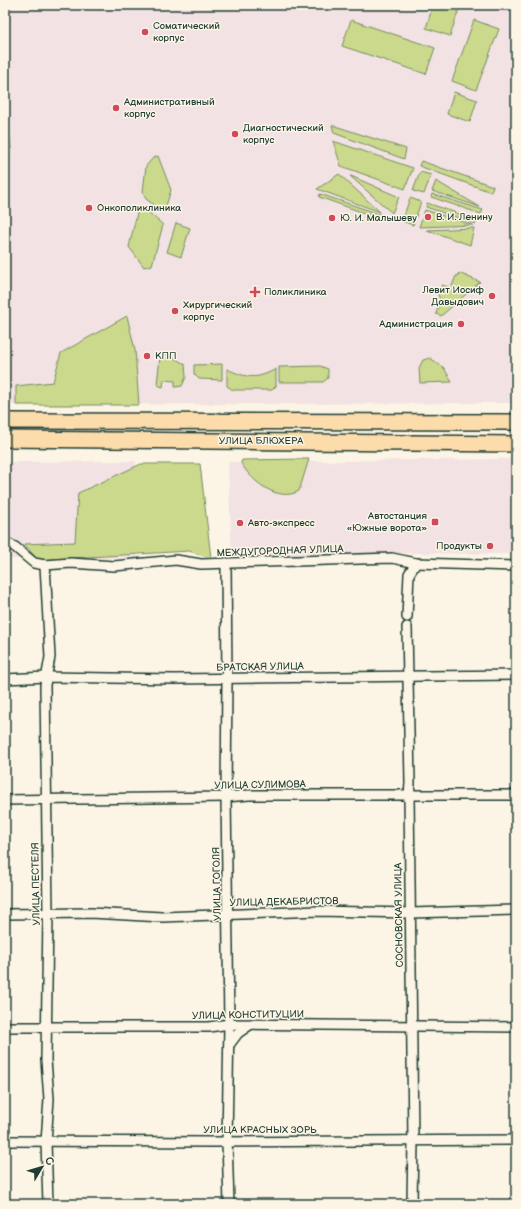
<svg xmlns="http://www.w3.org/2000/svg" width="521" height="1209" font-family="'Balsamiq Sans',sans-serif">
<rect width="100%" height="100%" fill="#fcf5e5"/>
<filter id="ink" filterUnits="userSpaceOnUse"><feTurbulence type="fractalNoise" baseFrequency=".025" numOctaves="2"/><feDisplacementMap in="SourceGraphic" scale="8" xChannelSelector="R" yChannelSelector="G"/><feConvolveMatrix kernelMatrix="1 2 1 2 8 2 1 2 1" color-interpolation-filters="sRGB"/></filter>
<g filter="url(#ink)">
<g fill="#f2e2e3">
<path d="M5 5H516V403L5 405V142L11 148 5 120Z"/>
<path d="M516 459V554L402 553 232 556 228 462Z"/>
<path d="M136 461 137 558 5 559V462Z"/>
</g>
<g fill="#cbd98d" stroke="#758b60">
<path d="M433 5H447L459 9 450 36 426 28Z"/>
<path d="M351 20 435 48 426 74 342 46Z"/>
<path d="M474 20 499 29 476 90 452 81Z"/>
<path d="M5 82 11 149 5 142Z"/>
<path d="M454 92 477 100 470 122 447 114Z"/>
<path d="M332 125 406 149 404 159 334 133Z"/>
<path d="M333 141 413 168 405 189 341 166Z"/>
<path d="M158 156 171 190 164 212 146 199 143 192 146 166 153 158Z"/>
<path d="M421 161 493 186 491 192 419 166Z"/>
<path d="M420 172 431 175 424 194 413 191Z"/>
<path d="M339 174 380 212 317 189Z"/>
<path d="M351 176 399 197 392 213 350 176Z"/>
<path d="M436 181 480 207 432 191Z"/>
<path d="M320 194 382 215 381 219 319 197Z"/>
<path d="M432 194 483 210 481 214 431 197Z"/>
<path d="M410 198 421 202 413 225 402 221Z"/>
<path d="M427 203 477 220 476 224 426 207Z"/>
<path d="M145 209 163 225 152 265 144 267 129 247 137 213Z"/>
<path d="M425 210 473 225 419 227Z"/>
<path d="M176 223 190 228 181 257 167 252Z"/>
<path d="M474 228 470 245 427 230Z"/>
<path d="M459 273 480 282 441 316 436 314 440 301 438 294 442 285 451 288 456 276H458Z"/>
<path d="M127 316 135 350 139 405H16V386L53 382 61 353Z"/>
<path d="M163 353C167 353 180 362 185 364L186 377 182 386 175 387V381L164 380 163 387 160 386 157 384 160 357Z"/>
<path d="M430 358 444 368 452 382 420 383 419 368 423 360Z"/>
<path d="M222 364V380L199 379 194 374V365Z"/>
<path d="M320 366 328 369V378L323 382H279V367Z"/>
<path d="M227 369C247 378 256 380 276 369V386L272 390H233L227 386Z"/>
<path d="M309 459 299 491C278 503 251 481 241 463L242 460Z"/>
<path d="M141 464H200L211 558 189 551 38 560 24 544 75 542 78 493Z"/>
</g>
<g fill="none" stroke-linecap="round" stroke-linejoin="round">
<g stroke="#1f3d34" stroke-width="12">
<g id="minor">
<path d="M5 542 15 547 34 563 45 565 71 563 114 566 176 560 201 564 392 558 416 563 516 566"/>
<path d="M226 563 227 679 226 797 229 1024 227 1141 229 1204"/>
<path d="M45 565 50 657 45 685 48 913 46 1060 49 1099 46 1142 48 1204"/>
<path d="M407 617 409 574 416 563"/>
<path d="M407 627 410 783 409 795 413 1140 412 1204"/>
<path d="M5 679 47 677 174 679 516 675"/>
<path d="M5 800 226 797 249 795H516"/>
<path d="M5 914 91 913 162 917 318 911 410 913 516 910"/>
<path d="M5 1027H209L229 1024 516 1027"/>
<path d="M229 1045 238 1033 251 1024"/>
<path d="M5 1141 213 1142 516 1140"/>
</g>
</g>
<g stroke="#1f3d34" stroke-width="18">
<g id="primary">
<path d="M5 421 516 422"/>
<path d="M5 439 516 444"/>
</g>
</g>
<use href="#minor" stroke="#fcf5e5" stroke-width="9"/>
<use href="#primary" stroke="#fddcac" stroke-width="15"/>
</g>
</g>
<g fill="#d1495b" stroke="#fcf5e5" stroke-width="1.5">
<circle cx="145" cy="32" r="4"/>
<circle cx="116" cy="108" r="4"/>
<circle cx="235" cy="134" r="4"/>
<circle cx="89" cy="208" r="4"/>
<circle cx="428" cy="217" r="4"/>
<circle cx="332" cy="218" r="4"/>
<path d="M253 286h4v4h4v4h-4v4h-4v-4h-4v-4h4z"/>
<circle cx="492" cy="296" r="4"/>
<circle cx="175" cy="311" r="4"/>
<circle cx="461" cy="324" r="4"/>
<circle cx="147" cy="356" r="4"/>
<rect x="431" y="518" width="8" height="8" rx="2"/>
<circle cx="240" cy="523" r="4"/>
<circle cx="490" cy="546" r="4"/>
</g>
<g text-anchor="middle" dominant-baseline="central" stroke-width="3" stroke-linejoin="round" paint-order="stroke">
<g font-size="10" fill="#1f3d34" stroke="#fcf5e5" text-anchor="start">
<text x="153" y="26">Соматический<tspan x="153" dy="12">корпус</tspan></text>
<text x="124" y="102">Административный<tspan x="124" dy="12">корпус</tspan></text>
<text x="243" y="128">Диагностический<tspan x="243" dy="12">корпус</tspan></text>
<text x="97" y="208">Онкополиклиника</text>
<text x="436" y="217">В. И. Ленину</text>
<text x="340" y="218">Ю. И. Малышеву</text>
<text x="484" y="290" text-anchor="end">Левит Иосиф<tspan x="484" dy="12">Давыдович</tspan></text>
<text x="264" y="292">Поликлиника</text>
<text x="183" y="305">Хирургический<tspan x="183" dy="12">корпус</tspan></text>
<text x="453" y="324" text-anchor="end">Администрация</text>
<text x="155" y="356">КПП</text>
<text x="427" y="516" text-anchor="end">Автостанция<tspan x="427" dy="12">«Южные ворота»</tspan></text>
<text x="248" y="523">Авто-экспресс</text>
<text x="482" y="546" text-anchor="end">Продукты</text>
</g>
<g font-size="10" fill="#1f3d34" stroke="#fcf5e5">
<text x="261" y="441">УЛИЦА БЛЮХЕРА</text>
<text transform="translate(280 551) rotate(-2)">МЕЖДУГОРОДНАЯ УЛИЦА</text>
<text transform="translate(260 667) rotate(-1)">БРАТСКАЯ УЛИЦА</text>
<text transform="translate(260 785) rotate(-1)">УЛИЦА СУЛИМОВА</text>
<text transform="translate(36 884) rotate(-91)">УЛИЦА ПЕСТЕЛЯ</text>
<text transform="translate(217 884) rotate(-91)">УЛИЦА ГОГОЛЯ</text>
<text transform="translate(284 902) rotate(-1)">УЛИЦА ДЕКАБРИСТОВ</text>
<text transform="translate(399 915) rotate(-91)">СОСНОВСКАЯ УЛИЦА</text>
<text transform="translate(248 1015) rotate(-1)">УЛИЦА КОНСТИТУЦИИ</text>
<text x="260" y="1130">УЛИЦА КРАСНЫХ ЗОРЬ</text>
</g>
</g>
<rect width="521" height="1209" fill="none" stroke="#fcf5e5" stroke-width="20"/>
<rect x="10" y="10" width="501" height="1189" fill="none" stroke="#1f3d34" stroke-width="1.5" filter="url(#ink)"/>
<g transform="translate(42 1167) rotate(52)" stroke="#fcf5e5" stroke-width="3" paint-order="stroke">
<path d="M0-3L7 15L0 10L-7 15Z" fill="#1f3d34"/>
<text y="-6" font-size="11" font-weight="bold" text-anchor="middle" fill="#1f3d34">С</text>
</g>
</svg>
